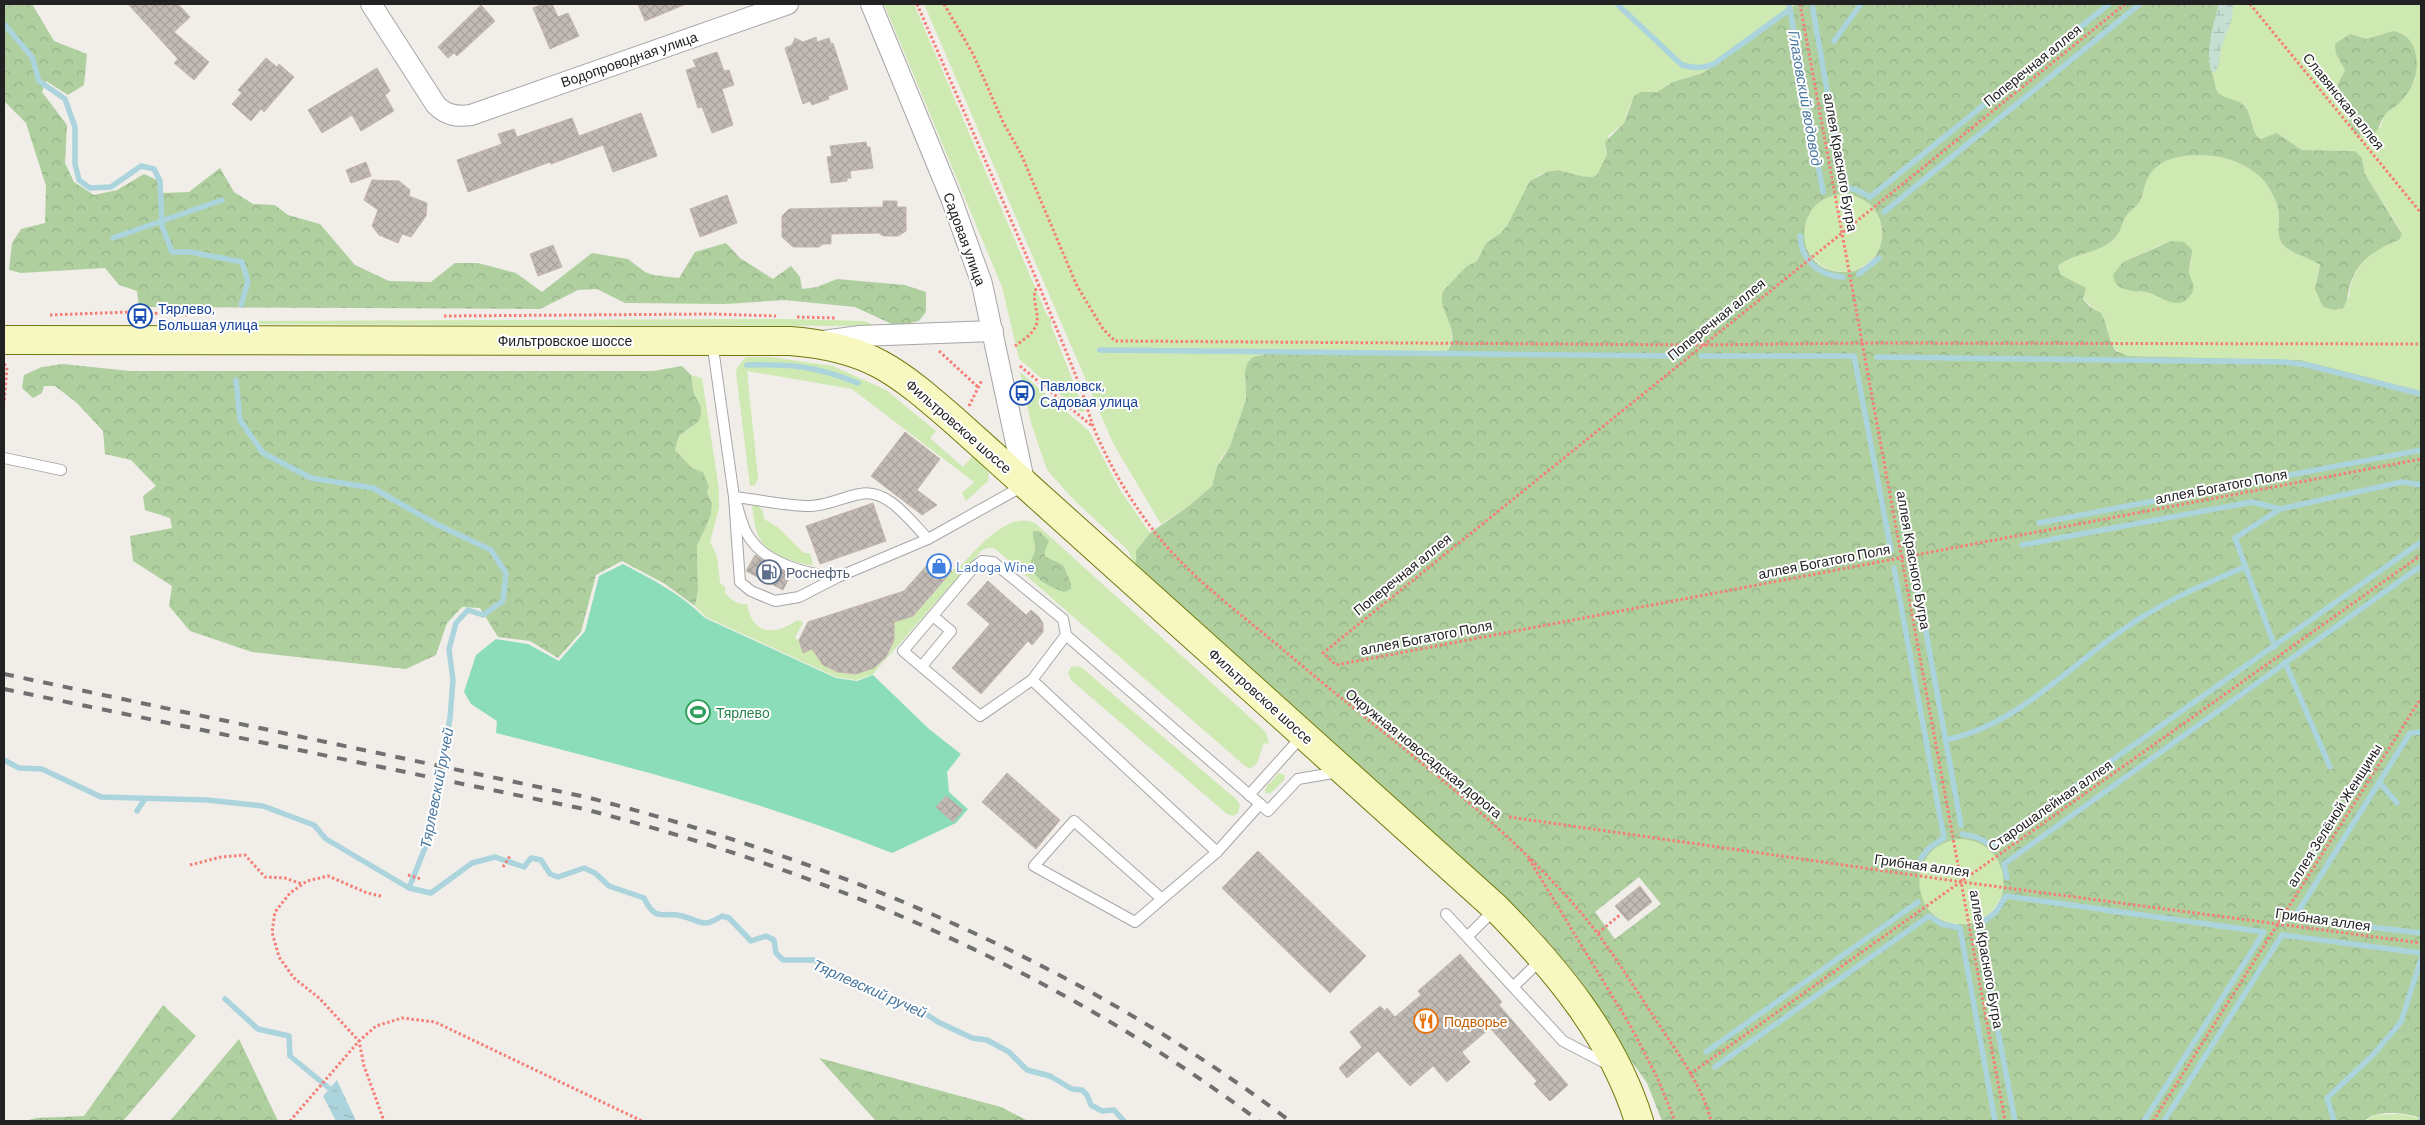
<svg xmlns="http://www.w3.org/2000/svg" width="2425" height="1125" font-family="Barlow,sans-serif">
<defs>
<pattern id="forest-crowns" width="20" height="18" patternUnits="userSpaceOnUse" patternTransform="scale(1.25)"><rect width="20" height="18" fill="#afcf9f"/><path d="M2 6a3 3 0 1 1 6 0M12 15a3 3 0 1 1 6 0" fill="none" stroke="#96b189"/></pattern>
<pattern id="wetland-marsh" width="20" height="14" patternUnits="userSpaceOnUse" patternTransform="scale(1.25)"><rect width="20" height="14" fill="#c6dfd3"/><path d="M1 5h8M5 5V1M11 12h8M15 12V8" fill="none" stroke="#aabfb5"/></pattern>
<pattern id="water-ripples" width="26" height="14" patternUnits="userSpaceOnUse" patternTransform="scale(1.25)"><rect width="26" height="14" fill="#abd4dd"/><path d="M2 4q2-2 4 0t4 0M15 11q2-2 4 0t4 0" fill="none" stroke="#93b6bd"/></pattern>
<pattern id="building-cross-hatch" width="8" height="8" patternUnits="userSpaceOnUse" patternTransform="scale(1.25)"><rect width="8" height="8" fill="#c2bab5"/><path d="M0 0l8 8M0 8l8-8" fill="none" stroke="#a6a09b"/></pattern>
</defs>
<rect width="100%" height="100%" fill="#f1eee9"/>
<g fill="#cfe9b2" fill-rule="evenodd">
<path d="M884 4H914L1047 315 1051 319V325L1085 412H1081L1019 359 1002 287Z"/>
<path d="M924 4H1796L1785 14 1703 73 1673 82 1657 92H1649L1630 104 1624 123 1609 135 1605 148 1607 155 1605 162 1597 175 1592 177 1581 176 1558 170 1538 175 1508 224 1501 233 1486 243 1477 261 1467 267 1443 291C1443 311 1462 338 1444 354L1259 355 1245 371 1246 399 1230 446 1221 458 1212 486 1190 505 1161 524 1113 443Z"/>
<path d="M2219 4H2421V391L2301 360 2128 356C2103 347 2113 333 2102 315 2096 306 2083 306 2083 292L2071 281 2061 275 2058 266C2074 252 2098 255 2115 238 2121 232 2121 225 2125 218 2129 211 2136 208 2140 201 2144 193 2144 184 2149 176 2162 154 2192 154 2214 156 2232 158 2253 168 2264 181 2271 190 2279 204 2279 216 2279 224 2277 234 2281 242 2289 254 2309 257 2320 265L2316 281 2349 298C2351 266 2370 251 2399 240L2401 231 2365 174 2362 158 2355 151 2302 150 2277 133 2264 139 2258 138C2250 130 2252 115 2245 106 2238 98 2224 101 2218 92 2204 75 2216 25 2219 4ZM2360 37 2367 39 2374 38 2415 79 2397 105 2385 114 2380 128 2350 123 2341 103 2338 85 2345 70 2336 54ZM2162 244 2192 258 2189 269 2190 276 2149 292 2125 290 2123 262Z"/>
<circle cx="1843" cy="233" r="39"/>
<path d="M783 319 865 321 875 326 226 324 227 321Z"/>
<path d="M746 357H770L833 366 886 390 936 431 930 438 963 467 973 456 989 473 988 481 966 501 962 493 974 482 852 389 747 371 758 478 755 485 750 486 736 373 737 368Z"/>
<path d="M1020 372 1089 431 1120 490 1150 533C1140 544 1135 553 1136 568L1128 550 1074 500 1047 470 1031 423Z"/>
<path d="M691 375 702 378 719 489V508L710 542 717 556 720 583 725 587V593C731 600 738 605 747 604 752 634 774 637 797 620L803 622 795 638 799 640 804 652 812 649C816 654 819 661 824 665 842 679 874 676 887 656 894 645 894 634 894 622L913 616 955 568 958 569C975 551 1007 510 1035 523L1266 732 1269 744 1264 743 1257 763 1250 769 1245 766 994 548H987L981 551 872 675 856 680 836 677 706 617 695 606 698 591 697 545 711 515 712 503 707 493 709 486 703 472 692 469 675 450 679 436 691 428 701 407 694 395Z"/>
<path d="M757 505 763 511 764 519 779 528 804 553H810L813 565C796 564 767 554 759 537 754 528 754 516 752 506Z"/>
<path d="M1072 666 1081 667 1237 800 1240 805 1238 813 1233 816 1227 814 1071 680 1068 672Z"/>
<path d="M1279 773 1285 775 1284 780 1271 793H1265L1266 787Z"/>
<circle cx="1961" cy="881" r="43"/>
<path d="M2399 1114 2421 1118V1121H2364L2375 1115Z"/>
</g>
<g fill="url(#forest-crowns)" fill-rule="evenodd">
<path d="M4 4H32L54 41 87 54 84 85 68 95 46 81 42 92 67 125 65 163 74 182 94 195 117 190 144 174 157 180 162 193 189 192 220 168 234 192 253 204 275 205 288 215 320 224 355 265 389 281 431 282 455 263H478L516 273 542 292 592 253 628 259 645 272 653 275 679 278 695 252 726 243 740 258 773 279 791 266 800 277 802 289 817 287 837 279 905 285 926 292V312L919 321 896 326 855 307 784 300 726 304 625 303 597 289 578 290 540 309 139 307 137 291 119 285 105 268 21 273 9 270 12 243 21 229 45 223 46 186 26 123 4 101Z"/>
<path d="M1796 4H2219C2212 30 2207 54 2214 80 2215 84 2215 88 2217 91 2224 101 2239 97 2246 108 2253 118 2251 134 2261 139L2277 133 2302 150 2355 151 2362 158 2365 174 2402 234 2399 240C2378 248 2358 260 2351 282 2347 293 2349 298 2343 308L2334 310 2323 307 2315 289 2320 265C2309 257 2289 254 2281 242 2277 234 2279 224 2279 216 2279 204 2271 190 2264 181 2253 168 2232 158 2214 156 2192 154 2162 154 2149 176 2144 184 2144 193 2140 201 2136 208 2129 211 2125 218 2121 225 2121 232 2115 238 2098 255 2074 252 2058 266L2061 275 2086 288 2083 299 2089 306 2101 313 2105 321 2111 343 2116 351 2128 356 2301 360 2421 391V1118C2406 1113 2376 1109 2364 1121H1662L1647 1083 1627 1055 1605 1016 1576 975 1537 929 1439 838 1136 568V551L1150 533 1190 505 1212 486 1217 467 1230 446 1246 399 1245 371 1248 362 1253 357 1266 354H1444C1467 334 1435 311 1443 291L1467 266 1477 261 1486 243 1501 233 1508 224 1530 181 1547 172 1558 170 1581 176 1592 177 1597 175 1607 155 1605 142 1624 123 1634 96 1640 92H1657L1673 82 1703 73 1785 14ZM1845 194C1898 200 1892 274 1841 272 1791 270 1792 195 1845 194ZM1959 839C2017 840 2018 921 1964 924 1909 927 1902 846 1959 839ZM1639 877 1661 904 1615 939 1595 912Z"/>
<path d="M2393 31C2402 33 2409 37 2413 46 2422 66 2414 91 2397 105 2393 109 2388 110 2385 115 2377 126 2382 130 2368 138L2354 133 2338 94V84L2345 70 2336 54 2335 44 2350 34 2367 39Z"/>
<path d="M2171 241 2184 242 2192 250C2192 256 2190 262 2189 269 2189 281 2199 286 2189 297 2177 312 2160 295 2147 292 2140 291 2131 292 2124 289 2117 287 2114 282 2113 275L2123 262Z"/>
<path d="M63 364 130 371H653L682 366 691 375 694 394 701 407V415L698 422 679 436 675 450 692 468 703 472 709 486 707 493 712 503 711 515 697 546 698 591 695 606 665 584 622 561 596 575 581 632 558 658 530 641 498 637 480 608 462 607 447 623 436 655 406 669 252 652 190 631 169 606 172 586 133 561 130 536 172 528 170 518 145 510 143 496 156 486 131 460 105 454 103 431 77 403 55 386H44L42 393 33 398 22 388 24 375 42 367Z"/>
<path d="M1033 531H1039L1049 541 1044 553 1046 557 1063 565 1071 583V589L1064 592C1052 588 1029 578 1031 561 1032 557 1035 554 1035 550 1036 543 1032 538 1033 531Z"/>
<path d="M163 1005 196 1036 123 1121H24L36 1118 84 1116Z"/>
<path d="M239 1039 278 1121H170Z"/>
<path d="M819 1058 1001 1107 1028 1121H876Z"/>
</g>
<path fill="url(#wetland-marsh)" d="M2219 4H2233C2233 26 2226 30 2221 49 2219 58 2220 65 2215 72H2212C2204 57 2214 20 2219 4Z"/>
<path fill="#8bddba" d="M623 564C652 579 681 594 705 618L836 678 857 681 873 675 929 729 961 754 947 772 949 792 968 809 956 823 892 853C763 801 630 767 496 733L497 721 471 704 464 692 476 655 496 639 528 644 559 661 585 631 599 576Z"/>
<path fill="url(#water-ripples)" d="M337 1080 356 1121H336L323 1096Z"/>
<g fill="none" stroke-linecap="round" stroke-linejoin="round">
<g stroke="#abd4dd" stroke-width="5.5">
<path d="M1617 4 1682 65C1694 68 1702 69 1714 64L1790 9"/>
<path d="M1789 4 1823 192"/>
<path d="M1812 4 1844 187 1857 190 1870 197 2109 4"/>
<path d="M4 24 32 57 39 81 65 99 75 127V164L79 180 90 188 111 187 141 166 154 169 160 181 162 226 172 252H190L242 262 248 282 241 305"/>
<path d="M1834 41 1861 4"/>
<path d="M1884 212 2140 4"/>
<path d="M1800 236C1801 260 1819 276 1843 277"/>
<path d="M113 238 222 200"/>
<path d="M1859 274 1879 258"/>
<path d="M1100 350 1679 356"/>
<path d="M1701 356H1854L1891 550"/>
<path d="M1877 357 2284 362 2307 365 2421 394"/>
<path d="M747 365C792 364 815 366 858 383"/>
<path d="M236 380 240 420 263 453 311 478 373 488 436 524 491 550 506 573 503 601 483 615 468 610 456 623 449 649 453 680 450 718 427 843 409 888"/>
<path d="M2039 523 2421 450"/>
<path d="M2022 545 2252 502 2280 509 2402 482 2421 485"/>
<path d="M1894 568 1944 838 1929 848 1921 858"/>
<path d="M1915 571 1961 825"/>
<path d="M2275 647 2235 538 2280 509"/>
<path d="M2285 662 2330 767"/>
<path d="M2421 732 2410 733 2294 918 2421 933"/>
<path d="M1945 740C2011 727 2061 675 2114 636 2154 606 2199 586 2245 567"/>
<path d="M4 760 19 768 42 769 101 797 207 800 263 806 314 825 326 839 409 888 431 893 472 863 495 857 524 867 531 858 541 860 550 874 558 877 584 868 595 873 609 886 644 898C656 923 662 911 682 916 702 921 701 929 722 916L729 918 751 941 766 936 774 940 776 953 783 960H814L840 976 893 1001 917 1008 938 1022 972 1038 987 1040 1009 1052 1027 1070 1050 1076 1072 1089 1082 1090 1087 1095 1091 1105 1102 1111 1114 1110 1124 1121"/>
<path d="M2379 782 2397 803"/>
<path d="M137 811 144 800"/>
<path d="M1962 834 1976 837 1992 845 2421 542"/>
<path d="M2007 878 2004 864 2421 566"/>
<path d="M225 999 258 1029 289 1036 290 1056 330 1089"/>
<path d="M1706 1052 1918 902"/>
<path d="M1715 1067 1929 916 1941 924 1960 928 1995 1121"/>
<path d="M2015 1121 1978 926 1996 912 2006 896 2264 932 2144 1121"/>
<path d="M2164 1121 2282 935 2421 953"/>
<path d="M2334 1121 2327 1098 2372 1056 2401 1022 2421 959"/>
<path d="M2420 1121H2421"/>
</g>
</g>
<g fill="url(#building-cross-hatch)" stroke="#c3b5ab">
<path d="M128 4H178L190 17 174 32 209 62 194 80 174 63 178 59Z"/>
<path d="M543 4H552L558 17 568 13 579 36 550 49 533 8Z"/>
<path d="M638 4H686L645 21Z"/>
<path d="M481 5 495 21 457 56 454 53 448 58 438 47Z"/>
<path d="M816 37 817 42 829 38 831 44 833 43 848 89 828 96 829 99 812 105 810 101 803 104 785 48 792 45 795 38 803 42Z"/>
<path d="M717 52 724 71 729 70 734 85 722 89 733 125 712 133 702 107 698 108 686 70 696 67 693 60Z"/>
<path d="M266 58 277 67 279 64 294 77 264 112 261 109 251 121 232 104 242 93 238 90Z"/>
<path d="M377 68 390 91 385 95 394 111 361 131 352 115 322 133 308 110Z"/>
<path d="M641 113 657 156 613 172 603 145 551 164 550 162 468 192 457 160 502 144 498 134 514 129 517 137 572 118 579 136Z"/>
<path d="M866 142 867 147H870L873 168 850 171 851 178H847V181L831 183 827 157 832 156 830 146Z"/>
<path d="M366 162 371 176 351 183 346 170Z"/>
<path d="M372 180 399 181 410 190 409 196 427 203 426 216 411 237 402 234 398 243 379 235 372 226 378 210 364 200Z"/>
<path d="M727 195 737 223 700 237 690 209Z"/>
<path d="M883 201H897V207H906V231L898 236H883L879 233 831 234V244H823L819 247H793L782 237V216L789 209 883 207Z"/>
<path d="M553 245 562 267 538 276 530 254Z"/>
<path d="M905 432 940 459 917 490 937 505 922 515 871 476Z"/>
<path d="M873 503 886 541 820 564 806 526Z"/>
<path d="M755 555 773 567 791 574 783 590 746 571Z"/>
<path d="M935 556 952 571 913 616 894 622V640L886 657 874 668 856 674 838 672 823 665 812 649 803 653 799 640 808 622 904 591Z"/>
<path d="M988 581 1026 615 1031 610 1039 617 1043 623V632L1032 645 1028 641 981 694 952 668 990 624 967 604Z"/>
<path d="M1007 773 1060 820 1036 849 982 802Z"/>
<path d="M946 796 963 810 953 822 936 807Z"/>
<path d="M1258 851 1366 956 1330 993 1222 888Z"/>
<path d="M1640 886 1652 902 1628 921 1615 906Z"/>
<path d="M1460 954 1502 1002 1499 1005 1568 1085 1550 1101 1534 1084 1537 1081 1490 1028 1462 1052 1470 1062 1447 1082 1433 1066 1410 1086 1378 1051 1347 1078 1339 1068 1362 1047 1350 1032 1380 1006 1385 1011 1387 1008 1395 1017 1421 995 1418 991Z"/>
</g>
<g fill="none" stroke-linecap="round" stroke-linejoin="round">
<g stroke="#a6a6a6" stroke-width="12">
<g id="lane">
<path d="M712 341 734 497 740 582 751 591 775 601 799 597 838 577 928 539 1023 486"/>
<path d="M4 458 61 470"/>
<path d="M837 577C807 574 766 564 749 537 741 526 739 509 734 497 756 499 791 507 811 506 829 505 843 497 860 494 888 488 911 522 928 539"/>
<path d="M1066 635 1063 619 993 562 982 561 974 567 903 651 980 716 1032 680 1066 635 1268 811 1298 779 1339 772"/>
<path d="M922 666 951 631 933 616"/>
<path d="M1032 680 1217 852 1260 804"/>
<path d="M1249 795 1303 735"/>
<path d="M1162 899 1074 821 1034 866 1135 922 1217 852"/>
<path d="M1446 914 1563 1041 1609 1065"/>
<path d="M1468 936 1495 909"/>
<path d="M1514 986 1542 959"/>
</g>
</g>
<g stroke="#a6a6a6" stroke-width="22">
<g id="street">
<path d="M371 4 436 105C446 115 456 117 471 115L788 4"/>
<path d="M871 4 951 198 982 284 1025 485"/>
<path d="M823 341 860 336 993 331"/>
</g>
</g>
<g stroke="#717809" stroke-width="30">
<path id="secondary" d="M4 340 790 341C870 347 897 371 956 422L1496 908C1557 970 1613 1037 1639 1121"/>
</g>
<g stroke="#f57e76" stroke-width="3" stroke-dasharray="2.5 2.5" stroke-linecap="butt">
<path d="M917 4C958 98 1000 193 1040 288 1054 323 1069 357 1082 392 1086 403 1089 415 1093 426 1109 466 1134 507 1161 540 1195 581 1246 618 1287 653 1384 736 1492 811 1577 908 1605 940 1627 976 1650 1011 1672 1046 1701 1081 1711 1121"/>
<path d="M944 4 973 54 1003 122 1021 154 1077 286 1103 329 1115 341 1703 345 1863 343 2421 344"/>
<path d="M1800 4 2005 1121"/>
<path d="M2125 4 1323 653 1336 665 2421 459"/>
<path d="M2250 4 2421 213"/>
<path d="M50 315 129 312 188 315"/>
<path d="M444 316 713 314 776 316"/>
<path d="M797 317 836 318"/>
<path d="M1015 346C1023 340 1035 333 1037 322 1039 310 1029 295 1039 285"/>
<path d="M939 351 979 388"/>
<path d="M4 364 7 367 4 404"/>
<path d="M1020 366 1092 426"/>
<path d="M969 406 982 380"/>
<path d="M1509 817 1962 882 2421 943"/>
<path d="M1529 859 1631 1027 1657 1077 1675 1121"/>
<path d="M190 865 221 857 245 855 265 877 285 878 302 884"/>
<path d="M503 867 510 856"/>
<path d="M408 875 421 879"/>
<path d="M381 896 367 893 328 876 307 881 290 893 275 912 272 932 279 957 294 978 319 998 359 1041 364 1066 384 1121"/>
<path d="M1598 933 1621 914"/>
<path d="M1690 1074 2421 555"/>
<path d="M290 1121 359 1041 376 1026 402 1018 435 1022 642 1121"/>
<path d="M2153 1121 2421 698"/>
</g>
<use href="#lane" stroke="#fff" stroke-width="10"/>
<use href="#street" stroke="#fff" stroke-width="20"/>
<use href="#secondary" stroke="#f7f8c0" stroke-width="28"/>
<g stroke="#707070" stroke-width="4" stroke-dasharray="10 10" stroke-linecap="butt">
<path d="M4 674 586 797C843 864 1077 961 1290 1121"/>
<path d="M4 689 584 809C827 872 1057 970 1259 1121"/>
</g>
</g>
<defs>
<g id="bus-ring" transform="scale(1.25)"><circle r="9.5" fill="#fff" stroke="#1a4fb4" stroke-width="1.5"/><path d="M-5-6H5V4H4V6H2V4H-2V6H-4V4H-5ZM-3.5-4V0h7V-4ZM-3.5 1.2v1.5H-2V1.2ZM2 1.2v1.5H3.5V1.2Z" fill="#1a4fb4"/></g>
<g id="shop-ring" transform="scale(1.25)"><circle r="9.5" fill="#fff" stroke="#3f7fe0" stroke-width="1.5"/><path d="M-5-2.5h2.3a2.7 3.5 0 0 1 5.4 0H5L5.5 6h-11ZM-1.5-2.5h3a1.5 2.3 0 0 0-3 0Z" fill="#3f7fe0"/></g>
<g id="fuel-ring" transform="scale(1.25)"><circle r="9.5" fill="#fff" stroke="#5c6f8a" stroke-width="1.5"/><path d="M-5.5-6h7V0h2V4h1.3V-2.5L3-4.5l.8-.8L6-3V5H2.5V1h-1V6h-7ZM-4.2-4.7v3.2H.2V-4.7Z" fill="#5c6f8a"/></g>
<g id="stadium-ring" transform="scale(1.25)"><circle r="9.5" fill="#fff" stroke="#2e9e5b" stroke-width="1.5"/><path d="M0-5a6.5 5 0 1 0 0 10a6.5 5 0 1 0 0-10ZM-3.5-1.8h7v3.6h-7Z" fill="#2e9e5b"/></g>
<g id="restaurant-ring" transform="scale(1.25)"><circle r="9.5" fill="#fff" stroke="#e8710a" stroke-width="1.5"/><path d="M-5-6h1v4h1v-4h1v4h1v-4h1v5L-1.5 .5V6h-2V.5L-5-1ZM5-6V6H3V1.5H1.5Q1.5-4 5-6Z" fill="#e8710a"/></g>
</defs>
<g fill-rule="evenodd">
<use href="#bus-ring" x="140" y="316"/>
<use href="#bus-ring" x="1022" y="393"/>
<use href="#shop-ring" x="939" y="566"/>
<use href="#fuel-ring" x="769" y="572"/>
<use href="#stadium-ring" x="698" y="712"/>
<use href="#restaurant-ring" x="1426" y="1021"/>
</g>
<g text-anchor="middle" dominant-baseline="central" stroke-width="4" stroke-linejoin="round" paint-order="stroke">
<g font-size="14" fill="#222" stroke="#fff">
<text transform="translate(629 59) rotate(-19)">Водопроводная улица</text>
<text transform="translate(2032 65) rotate(-39)">Поперечная аллея</text>
<text transform="translate(2344 101) rotate(51)">Славянская аллея</text>
<text transform="translate(1841 162) rotate(80)">аллея Красного Бугра</text>
<text transform="translate(965 239) rotate(70)">Садовая улица</text>
<text transform="translate(1716 319) rotate(-39)">Поперечная аллея</text>
<text x="565" y="340">Фильтровское шоссе</text>
<text transform="translate(959 426) rotate(41)">Фильтровское шоссе</text>
<text transform="translate(2221 486) rotate(-11)">аллея Богатого Поля</text>
<text transform="translate(1914 560) rotate(80)">аллея Красного Бугра</text>
<text transform="translate(1824 561) rotate(-11)">аллея Богатого Поля</text>
<text transform="translate(1402 574) rotate(-39)">Поперечная аллея</text>
<text transform="translate(1426 637) rotate(-11)">аллея Богатого Поля</text>
<text transform="translate(1261 696) rotate(42)">Фильтровское шоссе</text>
<text transform="translate(1424 753) rotate(39)">Окружная новосадская дорога</text>
<text transform="translate(2050 805) rotate(-35)">Старошалейная аллея</text>
<text transform="translate(2334 815) rotate(-58)">аллея Зелёной Женщины</text>
<text transform="translate(1922 865) rotate(8)">Грибная аллея</text>
<text transform="translate(2323 919) rotate(8)">Грибная аллея</text>
<text transform="translate(1987 959) rotate(80)">аллея Красного Бугра</text>
</g>
<g font-size="14" fill="#164399" stroke="#fff" text-anchor="start">
<text x="158" y="308">Тярлево,<tspan x="158" dy="16">Большая улица</tspan></text>
<text x="1040" y="385">Павловск,<tspan x="1040" dy="16">Садовая улица</tspan></text>
</g>
<g font-size="14" fill="#366cbe" stroke="#fff" text-anchor="start">
<text x="956" y="566">Ladoga Wine</text>
</g>
<g font-size="14" fill="#4e5e75" stroke="#fff" text-anchor="start">
<text x="786" y="572">Роснефть</text>
</g>
<g font-size="14" fill="#27864d" stroke="#fff" text-anchor="start">
<text x="716" y="712">Тярлево</text>
</g>
<g font-size="14" fill="#c56008" stroke="#fff" text-anchor="start">
<text x="1444" y="1021">Подворье</text>
</g>
<g font-size="15" font-style="italic" fill="#4a789f" stroke="#fff">
<text transform="translate(1806 98) rotate(80)">Глазовский водовод</text>
<text transform="translate(436 788) rotate(-79)">Тярлевский ручей</text>
<text transform="translate(870 988) rotate(24)">Тярлевский ручей</text>
</g>
</g>
<rect width="2425" height="1125" fill="none" stroke="#222222" stroke-width="10"/>
</svg>
